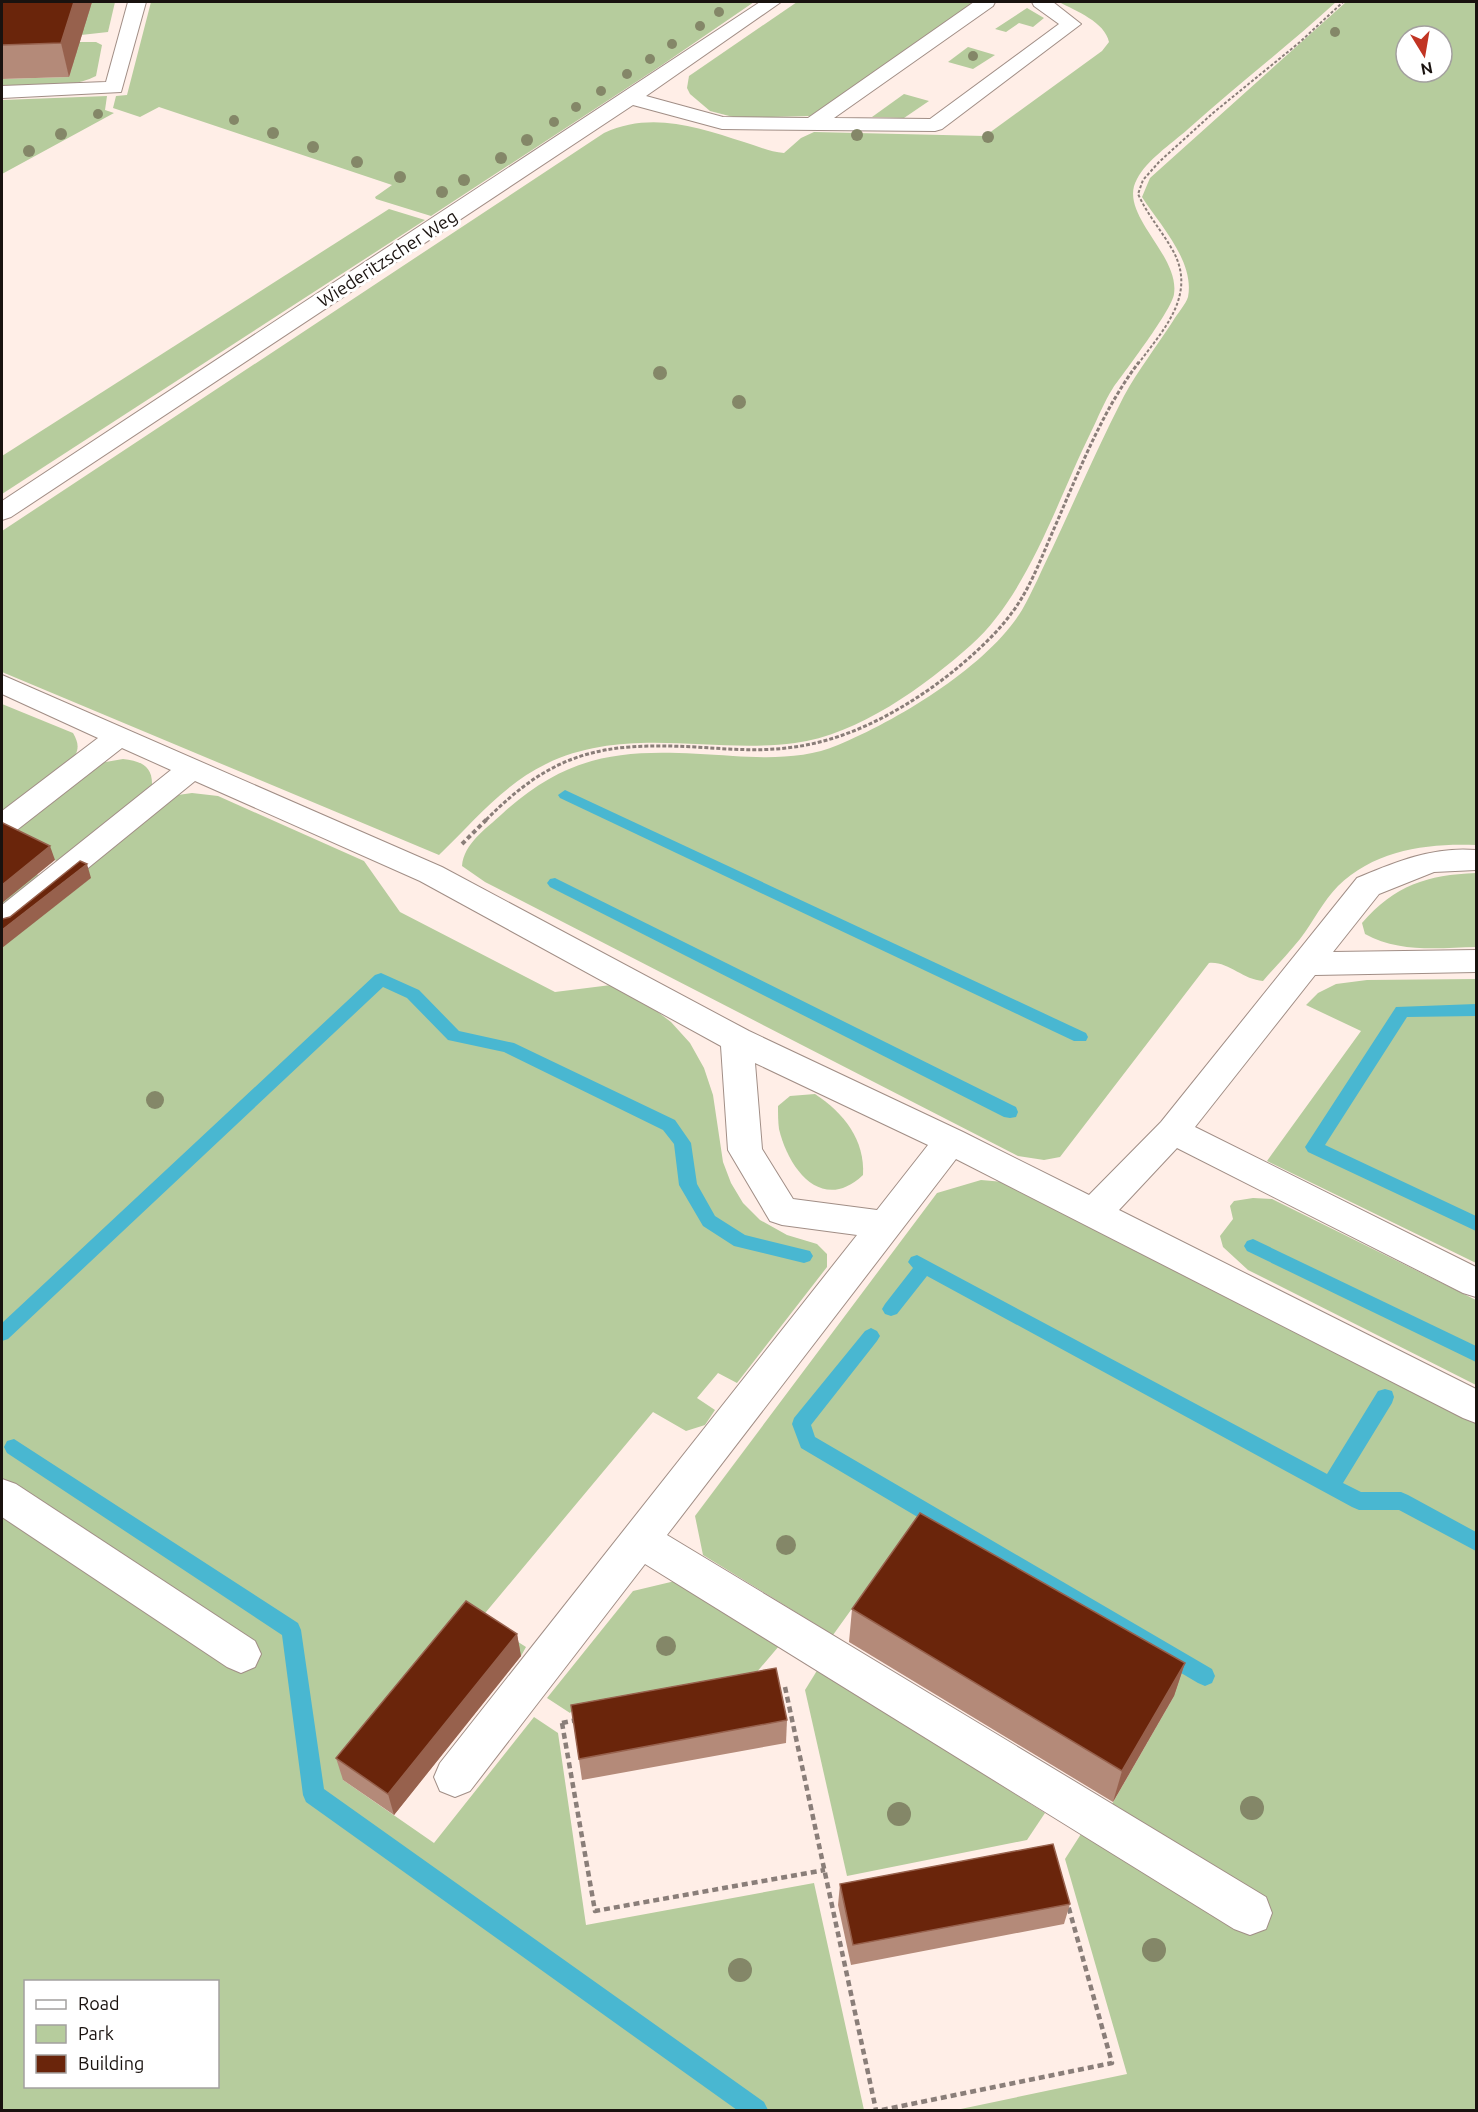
<svg xmlns="http://www.w3.org/2000/svg" width="1478" height="2112" font-family="Ubuntu,sans-serif">
<rect width="100%" height="100%" fill="#ffeee7"/>
<g fill="#b6cc9d" fill-rule="evenodd">
<path d="M91 2H115L108 32 81 35Z"/>
<path d="M151 2H754L662 65 431 216 376 199 375 197 392 185 159 107 140 117 113 108 116 96 127 95Z"/>
<path d="M797 2H979L810 116 737 118 710 111 690 94 687 88 689 76Z"/>
<path d="M1059 2H1336C1288 46 1236 86 1187 130 1171 144 1147 160 1137 179 1117 214 1180 254 1174 294 1172 310 1125 371 1113 388 1104 402 1098 418 1091 432 1057 501 1028 594 971 645 925 686 858 735 795 743 711 754 626 725 546 764 504 784 472 823 439 855L2 672V531L604 133C651 111 697 127 744 142 757 146 770 152 784 153L801 138 814 132 985 136 1102 51 1109 42C1105 22 1076 11 1059 2Z"/>
<path d="M1346 2H1476V845C1427 843 1375 850 1338 886 1323 901 1313 922 1300 939 1288 954 1275 967 1263 981 1243 980 1228 961 1209 963L1060 1157 1044 1160 1018 1156 485 882 462 866C464 843 486 829 502 814 577 745 638 750 733 756 767 758 806 759 838 745 898 720 988 666 1022 610 1033 591 1042 569 1052 549 1076 498 1098 446 1124 396 1138 370 1157 346 1173 321 1177 314 1186 304 1188 297 1195 261 1159 224 1142 197L1150 178ZM1406 36H1442V72H1406Z"/>
<path d="M1027 8 1044 18 1033 27 1019 23 1006 32 995 29Z"/>
<path d="M79 42H96L102 45 96 76C69 90 31 85 2 86V79L69 77Z"/>
<path d="M968 47 995 55 973 69 948 62Z"/>
<path d="M904 94 929 101 904 118 872 117Z"/>
<path d="M107 96 105 110 114 113 2 174V100Z"/>
<path d="M389 209 425 220 2 494V456Z"/>
<path d="M2 704 73 733C80 745 79 752 70 762L2 812Z"/>
<path d="M123 759C141 761 153 766 152 786L59 862 48 857 31 871 42 877 2 908 3 835 100 763Z"/>
<path d="M192 793 218 796 364 861 400 912 555 992 611 985 646 1003 671 1022 690 1043 704 1068 713 1095 723 1162 731 1183 743 1203 760 1220 787 1235 817 1244 827 1254V1267L737 1383 718 1373 697 1398 715 1410 705 1425 686 1431 653 1412 481 1618 526 1647 521 1656 343 1780 434 1843 534 1717 558 1733 586 1925 814 1883 864 2110H2V943L66 888 72 892 89 879 78 871 178 795ZM26 1982H218V2086H26Z"/>
<path d="M1476 873V947C1439 948 1399 953 1365 934L1362 923C1395 885 1427 875 1476 873Z"/>
<path d="M1476 979V1263L1267 1161 1361 1031 1306 1005 1318 993 1336 984 1367 980Z"/>
<path d="M815 1094C844 1113 865 1140 863 1175 823 1213 789 1171 779 1129 778 1122 778 1113 778 1106L790 1096Z"/>
<path d="M981 1180 1004 1182 1026 1189 1476 1422V2110H956L1127 2074 1065 1859 1081 1834 1112 1804 1174 1696 889 1557 833 1635 703 1555 695 1516 937 1193Z"/>
<path d="M1253 1198 1272 1199 1476 1300V1385L1248 1270 1223 1247 1220 1236 1233 1219 1230 1206 1234 1201Z"/>
<path d="M675 1581 779 1646 756 1673 577 1704 570 1713 547 1698 633 1591Z"/>
<path d="M818 1669 1045 1813 1027 1840 847 1876 805 1690Z"/>
</g>
<g fill="none" stroke-linecap="round" stroke-linejoin="round">
<g fill="#49b7d1" fill-rule="evenodd">
<path d="M565 790 1086 1033 1088 1037 1086 1041H1074L560 798 558 795Z"/>
<path d="M555 878 1016 1107 1018 1112 1016 1117 1010 1118 1004 1117 550 887 547 883 550 879Z"/>
<path d="M381 973 419 990 459 1031 514 1043 675 1120 691 1143 697 1184 715 1216 745 1235 810 1251 813 1256 810 1261 804 1263 734 1246 703 1226 679 1185 674 1144 663 1130 504 1052 448 1040 407 998 383 987 8 1339 2 1341V1323L375 975Z"/>
<path d="M1476 1004V1016L1407 1017 1325 1145 1476 1216V1231L1308 1152 1305 1147 1396 1007Z"/>
<path d="M1253 1239 1476 1346V1362L1247 1251 1244 1246 1247 1241Z"/>
<path d="M917 1255 1327 1474 1378 1391 1385 1389 1392 1391 1394 1397 1392 1403 1343 1483 1361 1492H1401L1408 1495 1476 1532V1551L1399 1510H1359L1352 1507 927 1276 897 1314 891 1316 885 1314 882 1309 885 1304 913 1268 908 1262 911 1257Z"/>
<path d="M871 1328 877 1331 880 1336 877 1341 811 1425 815 1437 1212 1669 1215 1676 1212 1683 1205 1686 1198 1683 801 1448 792 1424 794 1418 865 1331Z"/>
<path d="M14 1439 298 1623 301 1630 324 1789 764 2102 768 2110H737L306 1802 303 1795 282 1635 7 1453 4 1447 7 1441Z"/>
</g>
<g stroke="#a18e86" stroke-width="2">
<g id="minor">
<path d="M128 2H146L121 92 2 98V86L106 82Z"/>
<path d="M760 2H781L646 96 723 117 808 118 974 2H995L993 6 834 118 930 119 1059 24 1034 6 1032 2H1053L1081 24 942 129 935 131 722 129 633 105 11 517 2 520V501Z"/>
<path d="M2 675 442 867 749 1031 963 1132 1089 1195 1161 1122 1357 878C1395 862 1434 846 1476 850V870L1434 872 1379 894 1333 952 1476 950V972L1315 975 1195 1127 1476 1267V1297L1463 1293 1177 1148 1119 1210 1476 1389V1423L1463 1418 956 1159 667 1535 1266 1897 1272 1913 1266 1929 1250 1935 1234 1929 645 1564 470 1791 455 1797 440 1791 434 1777 440 1763 857 1235 782 1225 770 1221 728 1150 721 1046 420 881 195 781 13 929 2 932V905L171 770 122 748 13 833 2 836V811L98 738 2 694ZM755 1063 928 1145 877 1210 793 1199 762 1149Z"/>
<path d="M2 1479 16 1484 255 1641 261 1654 255 1667 241 1673 227 1667 2 1517Z"/>
</g>
</g>
<path stroke="#8a7e79" stroke-width="2" stroke-dasharray="3 2" stroke-linecap="butt" d="M1138 364C1164 329 1198 294 1172 249 1161 230 1147 214 1138 194L1143 180 1159 162 1213 113 1300 42 1343 2"/>
<path stroke="#8a7e79" stroke-width="3" stroke-dasharray="4 2" stroke-linecap="butt" d="M486 820C553 752 602 742 695 747 728 749 761 752 794 747 855 739 916 703 962 664 983 646 1003 627 1018 604 1033 581 1042 556 1053 531 1078 474 1101 412 1139 362"/>
<path stroke="#8a7e79" stroke-width="4" stroke-dasharray="4.5 3" stroke-linecap="butt" d="M462 844 488 818"/>
<g stroke="#8a7e79" stroke-width="4.5" stroke-dasharray="6 4" stroke-linecap="butt">
<path d="M785 1687 876 2110"/>
<path d="M562 1723 595 1911 825 1870"/>
<path d="M562 1723 577 1720"/>
<path d="M882 2110 1112 2063 1068 1905"/>
</g>
<use href="#minor" fill="#fff" fill-rule="evenodd"/>
</g>
<g fill="#848768">
<circle cx="719" cy="12" r="5"/>
<circle cx="700" cy="26" r="5"/>
<circle cx="1335" cy="32" r="5"/>
<circle cx="672" cy="44" r="5"/>
<circle cx="973" cy="56" r="5"/>
<circle cx="650" cy="59" r="5"/>
<circle cx="627" cy="74" r="5"/>
<circle cx="601" cy="91" r="5"/>
<circle cx="576" cy="107" r="5"/>
<circle cx="98" cy="114" r="5"/>
<circle cx="234" cy="120" r="5"/>
<circle cx="554" cy="122" r="5"/>
<circle cx="273" cy="133" r="6"/>
<circle cx="61" cy="134" r="6"/>
<circle cx="857" cy="135" r="6"/>
<circle cx="988" cy="137" r="6"/>
<circle cx="527" cy="140" r="6"/>
<circle cx="313" cy="147" r="6"/>
<circle cx="29" cy="151" r="6"/>
<circle cx="501" cy="158" r="6"/>
<circle cx="357" cy="162" r="6"/>
<circle cx="400" cy="177" r="6"/>
<circle cx="464" cy="180" r="6"/>
<circle cx="442" cy="192" r="6"/>
<circle cx="660" cy="373" r="7"/>
<circle cx="739" cy="402" r="7"/>
<circle cx="155" cy="1100" r="9"/>
<circle cx="786" cy="1545" r="10"/>
<circle cx="666" cy="1646" r="10"/>
<circle cx="1252" cy="1808" r="12"/>
<circle cx="899" cy="1814" r="12"/>
<circle cx="1154" cy="1950" r="12"/>
<circle cx="740" cy="1970" r="12"/>
</g>
<g fill="#b48a79">
<path d="M2 2H92L69 77 2 79Z"/>
<path d="M852 1609 1185 1663 1174 1696 1113 1802 849 1642Z"/>
<path d="M517 1634 521 1656 394 1815 343 1780 336 1758Z"/>
<path d="M571 1705 787 1720 786 1743 582 1780Z"/>
<path d="M840 1884 1070 1904 1064 1924 851 1965 838 1905Z"/>
</g>
<g fill="#97614d">
<path d="M74 2H92L69 77 61 43Z"/>
<path d="M50 846 55 860 2 903V885Z"/>
<path d="M87 864 91 878 2 948V930Z"/>
<path d="M517 1634 521 1656 394 1815 388 1794Z"/>
<path d="M1185 1663 1174 1696 1113 1802 1122 1771Z"/>
</g>
<g fill="#6a250b" stroke="#97614d" stroke-width="1.5">
<path d="M2 2H74L61 43 2 45Z"/>
<path d="M2 823H3L50 846 2 885Z"/>
<path d="M80 861 87 864 2 930V919L10 917Z"/>
<path d="M920 1513 1185 1663 1122 1771 852 1609Z"/>
<path d="M466 1601 517 1634 388 1794 336 1758Z"/>
<path d="M776 1668 787 1720 579 1759 571 1705Z"/>
<path d="M1053 1844 1070 1904 853 1945 840 1884Z"/>
</g>
<g text-anchor="middle" dominant-baseline="central" stroke-width="6" stroke-linejoin="round" paint-order="stroke">
<g font-size="18" fill="#19120f" stroke="#fff">
<text transform="translate(387 258) rotate(-33)">Wiederitzscher Weg</text>
</g>
</g>
<rect width="1478" height="2112" fill="none" stroke="#19120f" stroke-width="6"/>
<rect x="24" y="1980" width="195" height="108" fill="#ffffff" stroke="#a3a09f" stroke-width="1.5"/>
<rect x="36" y="2000" width="30" height="9" fill="#ffffff" stroke="#a3a09f" stroke-width="1.5"/>
<text x="78" y="2010" font-size="18" fill="#19120f">Road</text>
<rect x="36" y="2025" width="30" height="18" fill="#b6cc9d" stroke="#a3a09f" stroke-width="1.5"/>
<text x="78" y="2040" font-size="18" fill="#19120f">Park</text>
<rect x="36" y="2055" width="30" height="18" fill="#6a250b" stroke="#a3a09f" stroke-width="1.5"/>
<text x="78" y="2070" font-size="18" fill="#19120f">Building</text>
<g transform="translate(1424 54) rotate(169)"><circle r="28" fill="#ffffff" stroke="#a3a09f" stroke-width="1.5"/>
<path d="M0-4.5L10 22L0 15L-10 22Z" fill="#c13423"/>
<text y="-9" font-size="16" font-weight="bold" text-anchor="middle" fill="#19120f">N</text>
</g>
</svg>
